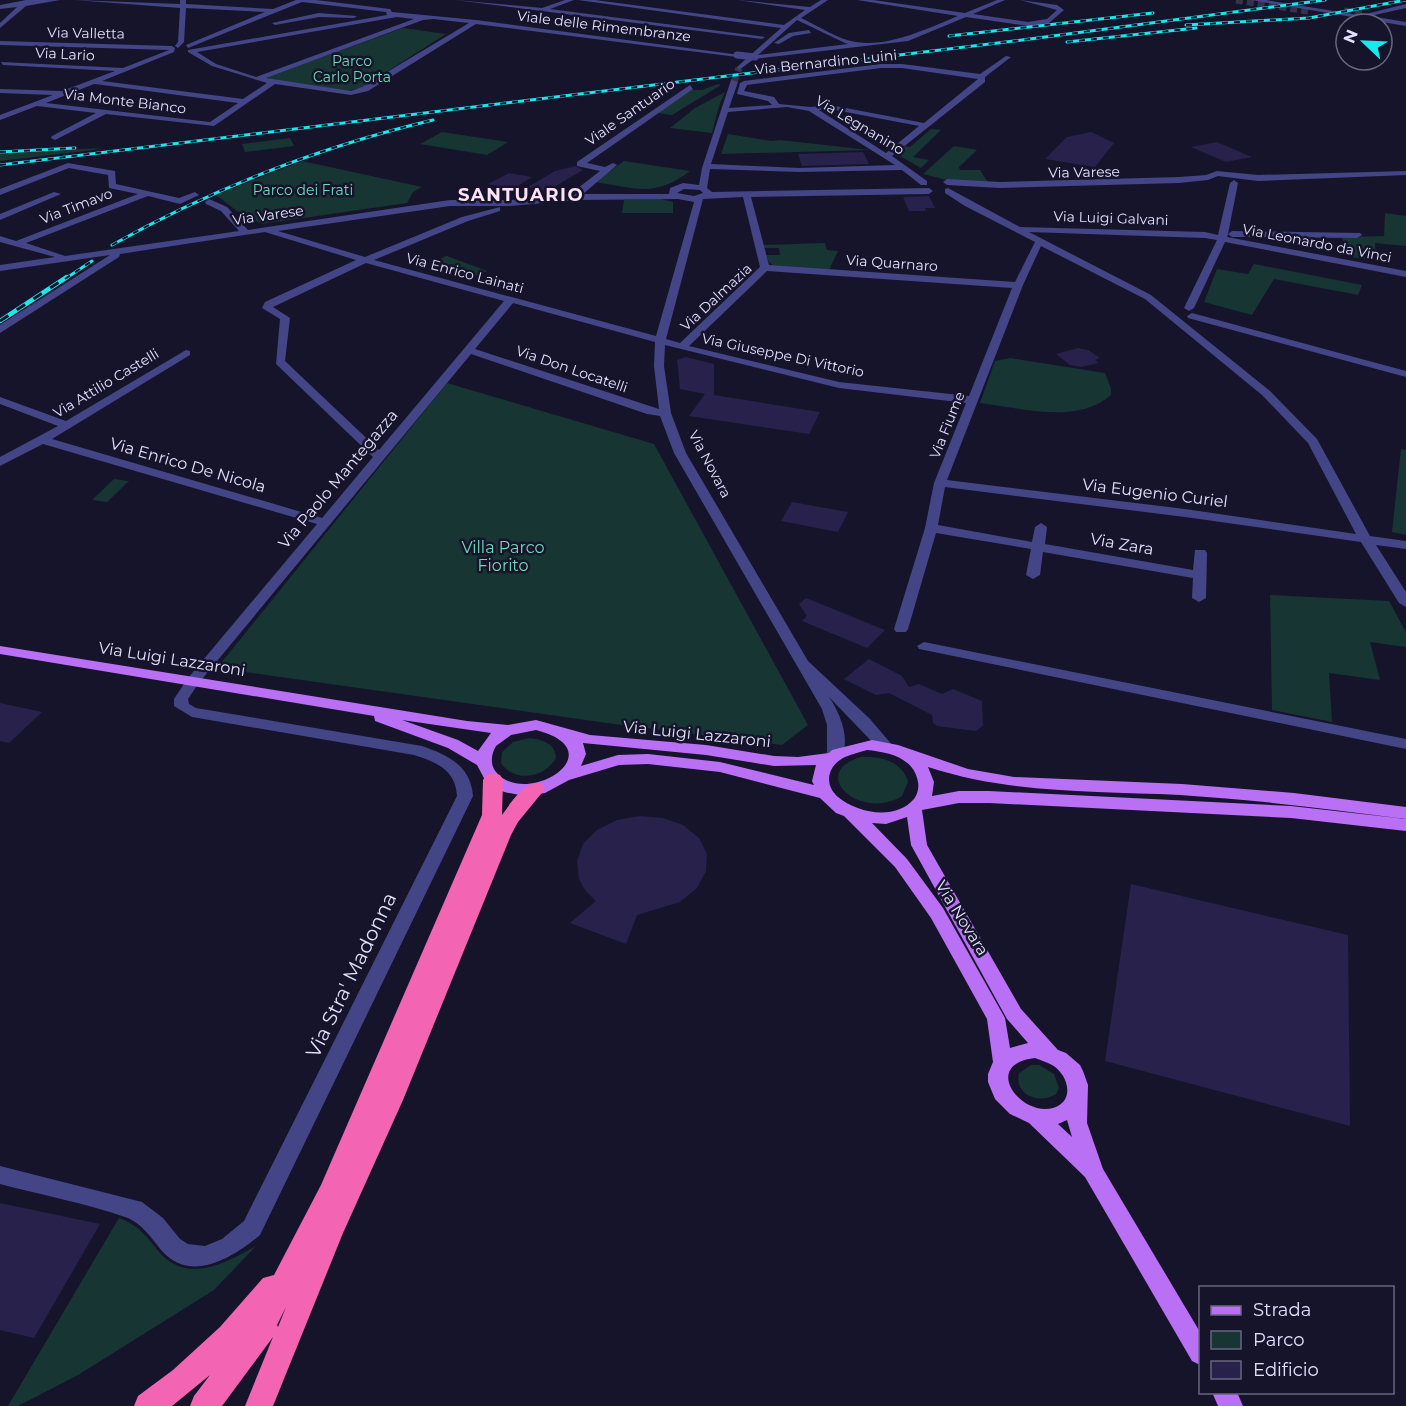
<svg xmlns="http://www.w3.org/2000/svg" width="1406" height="1406" font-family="Montserrat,sans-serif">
<rect width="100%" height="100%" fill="#16142b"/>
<g fill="#173532">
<path d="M403 28 446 34 361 88 347 91 265 78Z"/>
<path d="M718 84 721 85 672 115 657 113 689 90H702Z"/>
<path d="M725 92C718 105 716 119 712 133L670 128 695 108Z"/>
<path d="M931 129 941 130 913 157 929 160 921 168 896 154 905 146 910 147Z"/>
<path d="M442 132 508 142 487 155 420 144Z"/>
<path d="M728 134 771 141 780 140 869 150 721 154Z"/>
<path d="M290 138 294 146 245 152 242 144Z"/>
<path d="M954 146 977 150 959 167 960 170H980L989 184 955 182 923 174Z"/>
<path d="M101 148 94 150 0 161V153Z"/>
<path d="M302 161 422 187 413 192 407 203 262 224 237 211 216 195Z"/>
<path d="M624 161 690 171C655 198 635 188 595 182Z"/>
<path d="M661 199 673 202V213H622L624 200Z"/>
<path d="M1385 213 1406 216V246L1375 243 1376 261 1346 256 1342 237 1384 236Z"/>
<path d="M825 243 827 250 838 251 829 270 774 266 769 262 766 255H780L779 248H764L763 245Z"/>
<path d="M446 256H447L487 271 470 278 430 264Z"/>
<path d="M1254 264 1362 285 1358 295 1274 279 1252 315 1204 302 1217 269 1248 274Z"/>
<path d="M1010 358 1105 373 1111 389V395C1077 425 1021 408 980 403L995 361Z"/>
<path d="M447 383 654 444 808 725 782 745 621 725 217 668Z"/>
<path d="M1401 449 1406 450V535L1392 532Z"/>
<path d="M114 479 129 481 107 502 92 500Z"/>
<path d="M1270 595 1389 601 1406 632V647L1370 642 1380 680 1329 673 1332 722 1272 710Z"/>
<path d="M530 738C543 740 555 743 556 758 545 778 514 783 501 763L502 752 513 742Z"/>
<path d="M861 757C881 756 902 761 908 782L902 796C860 822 807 773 861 757Z"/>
<path d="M1031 1065H1039L1054 1074 1059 1088 1056 1094C1039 1105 1014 1095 1019 1073Z"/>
<path d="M119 1218C140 1226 146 1236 160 1253 188 1284 226 1263 256 1246L214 1290 78 1375 18 1406H8Z"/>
</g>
<g fill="#27214b">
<path d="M1091 132 1114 143 1095 167 1045 159 1067 137Z"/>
<path d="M1217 142 1252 157 1226 162 1191 147Z"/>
<path d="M863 152 869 164 802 166 798 154Z"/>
<path d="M575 166 583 170 547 191 528 187 555 171Z"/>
<path d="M509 173 532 177 513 189 488 184Z"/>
<path d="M929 196 935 208H925L926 211H909L903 197Z"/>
<path d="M1078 348 1088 350 1100 358 1095 360 1098 363 1081 367 1070 365 1056 354Z"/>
<path d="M686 357 714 364V395L820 412 809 434 689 416 705 394 680 389 677 360Z"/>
<path d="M792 502 848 512 838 532 781 521Z"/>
<path d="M806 598 885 630 867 648 802 621 807 616 799 604Z"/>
<path d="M869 659 902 676 909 687 919 684 942 694 953 689 982 701 983 726 976 731 937 726 933 723 932 715 889 693 876 695 844 679Z"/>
<path d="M0 703 42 712 9 743 0 741Z"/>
<path d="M640 816 663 818 683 825 699 838 707 854 706 871 697 888 680 902 637 915 626 944 570 923 596 901 585 890 579 879 577 861 583 844 597 830 617 820Z"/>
<path d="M1131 884 1348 935 1350 1126 1105 1061Z"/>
<path d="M0 1203 100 1224 34 1338 0 1330Z"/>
</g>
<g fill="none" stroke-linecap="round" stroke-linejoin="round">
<g stroke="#35334a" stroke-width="7" stroke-dasharray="7 4" stroke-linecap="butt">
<path d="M1236 0 1308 11"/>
<path d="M1344 11 1365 14"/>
<path d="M734 82 739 68"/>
</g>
<g fill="#434586" fill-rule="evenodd">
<path d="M26 0H60L26 6 0 28V23L17 7 0 9V5Z"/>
<path d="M74 0 180 4V0H186V4L273 9 296 0H316L390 9 392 12 476 20 740 55 737 57 476 24 368 91 351 95 275 84 214 126 106 114 55 140 51 138 52 136 96 113 37 106 0 120V115L53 95 0 93V89L62 91 115 71 3 65 1 62 123 68 169 50 0 45V41L172 46 175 48 174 52 102 81 243 99 267 83 212 66 188 52V50L387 15 386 12 302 2 188 48 186 45 265 12 186 8 184 42 178 48 175 46 178 42 180 8ZM397 17 414 19 256 77 216 64 197 52ZM433 19 469 23 362 87 351 91 266 78 423 20ZM94 84H95L238 103 210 122 46 103Z"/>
<path d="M455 0 542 8 565 0H574L550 9 765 37 762 39Z"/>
<path d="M578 0H595L784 25 805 10 737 0 810 7 821 0H828L801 18C816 25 832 35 847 40 882 51 926 29 958 16L857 0H873L965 13 997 0H1005L973 14 1028 22 1047 19 1057 10 1020 0 1057 5 1064 10 1049 23 1028 26 966 17 908 41 754 59 739 70 737 67 781 28ZM797 20 845 43 848 44 758 55Z"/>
<path d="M1251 0H1266L1365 16 1366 14 1406 4V8L1370 16 1406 22V26Z"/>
<path d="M319 13 357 16 354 18 319 17 275 25 272 23Z"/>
<path d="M809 30 811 33 793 36 779 44 774 43 789 33Z"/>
<path d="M1006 56 1011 57 985 77V82L892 156 927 181V185H921L902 170 799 172 710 169 707 188 712 192 929 188 933 191 929 194 751 197 769 265 1015 282 1035 242 965 206 945 193V189L948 188 1020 227 1205 232 1218 235 1230 183 1234 180 1238 183 1228 234 1232 231 1360 233 1362 235 1357 238 1232 237 1228 234 1227 237 1406 271V277L1225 242 1194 308 1189 311 1184 308 1217 240 1205 238 1029 232 1151 295 1270 391 1317 439 1370 536 1406 541V549L1376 545 1406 592V607L1399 603 1361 542 1185 517 945 487 938 525 1032 542 1035 527 1041 523 1047 527 1045 544 1193 570 1195 550H1205L1207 553 1206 598 1199 602 1192 598 1193 578 1043 552 1040 575 1033 579 1026 575 1031 549 936 533 908 629 906 632H896L894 629 925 528 934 483 966 403 839 388 665 345 664 366 671 413 686 453 808 661 870 719 893 746 885 751 880 750 829 697C840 713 851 739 841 758H829L827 754V725L822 709 674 453 660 416 647 414 471 354 198 684 188 699 189 704 196 708 422 746C448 755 471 766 473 796L260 1235C234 1257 191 1284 162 1251 152 1239 141 1222 125 1217 85 1203 41 1195 0 1184V1166L142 1202 163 1218 180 1239 188 1244 205 1246 222 1239 244 1221 457 796C456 771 437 762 414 755L192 717 174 706V699L188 678 317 524 43 444 0 466V457L58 426 0 404V397L66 421 186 350 190 351V355L52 439 322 518 373 457 276 364 280 319 262 308 265 302 356 260 265 232 120 254 119 257 0 333V325L110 255 0 271V265L55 257 0 242V236L16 241 138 194 109 188 108 175 69 168 0 195V189L68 163 115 171 116 184 179 198 195 192 199 195 180 204 148 196 26 243 65 256 239 231 221 211 206 204 205 202 209 199 227 207 248 230 450 200H510L575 195 578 188 600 171 577 166V162L690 85 693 89 587 163 605 167 613 163 617 165 583 194H669L670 188 683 183 699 185 702 168 731 80 738 82 729 108 772 105 768 101 737 94 740 83 744 81 881 64H902L980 74ZM881 68H902L978 79 924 123 830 105 811 107 779 104 774 97 744 91 747 85ZM787 107 809 111 895 165 799 168 711 164 728 112ZM830 109 919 126 886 153 819 110ZM684 189 700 190 703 193 694 196 677 193ZM743 197 760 267 680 343 666 339 703 199ZM678 199 694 202 656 336 374 260 468 221 500 211V207L462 217 365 257 278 231 450 206H510L578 200ZM1041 246 1145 299 1262 395 1308 443 1356 534 1185 509 947 480 1023 285ZM366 263 504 301 379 450 285 361 290 318 273 307ZM767 271 1012 288 969 396 839 382 689 346ZM513 303 655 342 654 366 659 409 475 349Z"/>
<path d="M1217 171 1258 175 1406 171V175L1258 181 1218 176 1208 180 1179 183 1000 188 947 185 943 182 947 179 1000 182 1179 177 1206 175Z"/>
<path d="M54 192 61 194 0 220V214Z"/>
<path d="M1192 313 1406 371V377L1188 318 1187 316Z"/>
<path d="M924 642 1406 739V749L919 649 917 646Z"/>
</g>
<g fill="#ba70f4" fill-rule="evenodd">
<path d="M0 646 467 721 508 725 536 720 590 735 706 745 774 756 798 757 829 753 832 750 872 740 898 745 968 769 1014 777 1182 784 1294 793 1406 807V819C1331 809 1256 800 1180 795 1093 791 1011 794 928 767L934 782 932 796 959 791H989L1291 806 1406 819V831L1291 818 989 803H959L922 810 927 845 1021 1009 1058 1050 1066 1053 1080 1065 1083 1071 1088 1085 1087 1123 1103 1169 1200 1332V1365L1192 1361 1085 1177 1029 1123 1010 1114 995 1099 988 1082V1074L993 1062 987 1019 931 918 895 867 844 816 836 813 820 798 720 772 648 764 619 765 569 780 545 793 525 796 504 792 485 780 477 765 448 748 375 721 374 716 0 654ZM402 720 491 733 478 751 458 740ZM536 730C617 751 526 809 496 772 490 765 491 754 496 746L511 735ZM583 743 706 755 774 766 816 765 812 781 814 785 720 762 648 754 618 755 581 766 586 754ZM867 750C887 752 914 757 918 782 919 787 918 794 914 799 895 821 857 813 838 797 823 784 828 765 845 757 852 754 860 752 867 750ZM907 817 911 845 1007 1019 1028 1043 1010 1048 1005 1018 943 908 907 859 872 823 886 824ZM1035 1058C1040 1060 1047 1062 1052 1065 1068 1074 1076 1101 1053 1108 1020 1117 981 1064 1035 1058ZM1067 1120 1072 1137 1058 1124Z"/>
<path d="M1212 1392H1237L1243 1406H1218Z"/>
</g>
<path fill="#f365b3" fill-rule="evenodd" d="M493 773 500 775 503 780 502 815C511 803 525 779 542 784L545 789 518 822 511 835 403 1100 343 1233 273 1406H245L273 1337 222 1406H190L194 1396 210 1375 172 1406H134L138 1396 173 1370 220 1327 263 1278 274 1275 321 1185 482 815 483 780 486 775ZM286 1307 278 1327 277 1325Z"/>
<g stroke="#1ce7ed" stroke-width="3">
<g id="rail-far1">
<path d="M1186 25 1309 18 1406 0"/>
<path d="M949 36 1153 13"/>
<path d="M1067 42 1196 28"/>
<path d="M0 152 75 148"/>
<path d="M0 165 1030 39 1325 0"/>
<path d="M112 245C214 188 319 147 433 120"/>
<path d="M65 279 92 261"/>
</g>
</g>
<g stroke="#1ce7ed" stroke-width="4.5">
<path id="rail" d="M0 321 67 277"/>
</g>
<use href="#rail-far1" stroke="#16142b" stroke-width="2" stroke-dasharray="6" stroke-linecap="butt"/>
<use href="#rail" stroke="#16142b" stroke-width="3" stroke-dasharray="10" stroke-linecap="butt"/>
<path stroke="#434586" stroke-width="7" d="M737 55 755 57"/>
</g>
<g text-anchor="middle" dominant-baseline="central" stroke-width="5" stroke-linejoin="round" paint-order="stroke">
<g font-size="14" fill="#e2e0fd" stroke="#16142b">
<text transform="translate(604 26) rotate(7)">Viale delle Rimembranze</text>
<text transform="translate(86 33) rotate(1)">Via Valletta</text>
<text transform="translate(65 54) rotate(3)">Via Lario</text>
<text transform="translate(826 62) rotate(-6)">Via Bernardino Luini</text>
<text transform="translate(125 101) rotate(7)">Via Monte Bianco</text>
<text transform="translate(630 112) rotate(-35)">Viale Santuario</text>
<text transform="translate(860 125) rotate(31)">Via Legnanino</text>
<text transform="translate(1084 172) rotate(-1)">Via Varese</text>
<text transform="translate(76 206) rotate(-21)">Via Timavo</text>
<text transform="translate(268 215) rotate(-8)">Via Varese</text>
<text transform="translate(1111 218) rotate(2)">Via Luigi Galvani</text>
<text transform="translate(1317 243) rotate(11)">Via Leonardo da Vinci</text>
<text transform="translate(892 263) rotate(4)">Via Quarnaro</text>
<text transform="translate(465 273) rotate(15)">Via Enrico Lainati</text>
<text transform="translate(716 297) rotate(-43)">Via Dalmazia</text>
<text transform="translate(783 355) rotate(12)">Via Giuseppe Di Vittorio</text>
<text transform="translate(572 369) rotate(19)">Via Don Locatelli</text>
<text transform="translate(106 383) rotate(-31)">Via Attilio Castelli</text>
<text transform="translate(947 425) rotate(-68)">Via Fiume</text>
<text transform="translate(710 464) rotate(62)">Via Novara</text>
</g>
<g font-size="14" fill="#70d9b8" stroke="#16142b">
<text x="352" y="61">Parco<tspan x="352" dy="16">Carlo Porta</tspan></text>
<text x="303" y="190">Parco dei Frati</text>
</g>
<g font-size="16" fill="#e2e0fd" stroke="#16142b">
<text transform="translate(188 465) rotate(16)">Via Enrico De Nicola</text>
<text transform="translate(338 479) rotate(-50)">Via Paolo Mantegazza</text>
<text transform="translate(1155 493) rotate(7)">Via Eugenio Curiel</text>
<text transform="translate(1122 544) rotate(10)">Via Zara</text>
<text transform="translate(172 659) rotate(9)">Via Luigi Lazzaroni</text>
<text transform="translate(697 734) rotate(6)">Via Luigi Lazzaroni</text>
<text transform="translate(962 918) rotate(58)">Via Novara</text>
</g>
<g font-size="16" fill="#70d9b8" stroke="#16142b">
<text x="503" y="547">Villa Parco<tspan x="503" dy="18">Fiorito</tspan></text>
</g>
<g font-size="18" font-weight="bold" letter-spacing="1.5" fill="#fde2f5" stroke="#16142b">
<text x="521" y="195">SANTUARIO</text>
</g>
<g font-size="20" fill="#e2e0fd" stroke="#16142b">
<text transform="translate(351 975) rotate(-64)">Via Stra' Madonna</text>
</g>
</g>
<rect x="1199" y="1286" width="195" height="108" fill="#16142b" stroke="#68667f" stroke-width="1.5"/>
<rect x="1211" y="1306" width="30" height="9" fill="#ba70f4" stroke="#68667f" stroke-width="1.5"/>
<text x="1253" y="1316" font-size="18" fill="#e2e0fd">Strada</text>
<rect x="1211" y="1331" width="30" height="18" fill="#173532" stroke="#68667f" stroke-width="1.5"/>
<text x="1253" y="1346" font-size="18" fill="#e2e0fd">Parco</text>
<rect x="1211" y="1361" width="30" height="18" fill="#27214b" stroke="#68667f" stroke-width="1.5"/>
<text x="1253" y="1376" font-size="18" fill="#e2e0fd">Edificio</text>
<g transform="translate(1364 42) rotate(293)"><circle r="28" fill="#16142b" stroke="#68667f" stroke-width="1.5"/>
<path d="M0-4.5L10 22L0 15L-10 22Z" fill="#1ce7ed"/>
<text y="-9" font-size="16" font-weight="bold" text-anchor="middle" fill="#e2e0fd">N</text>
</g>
</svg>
